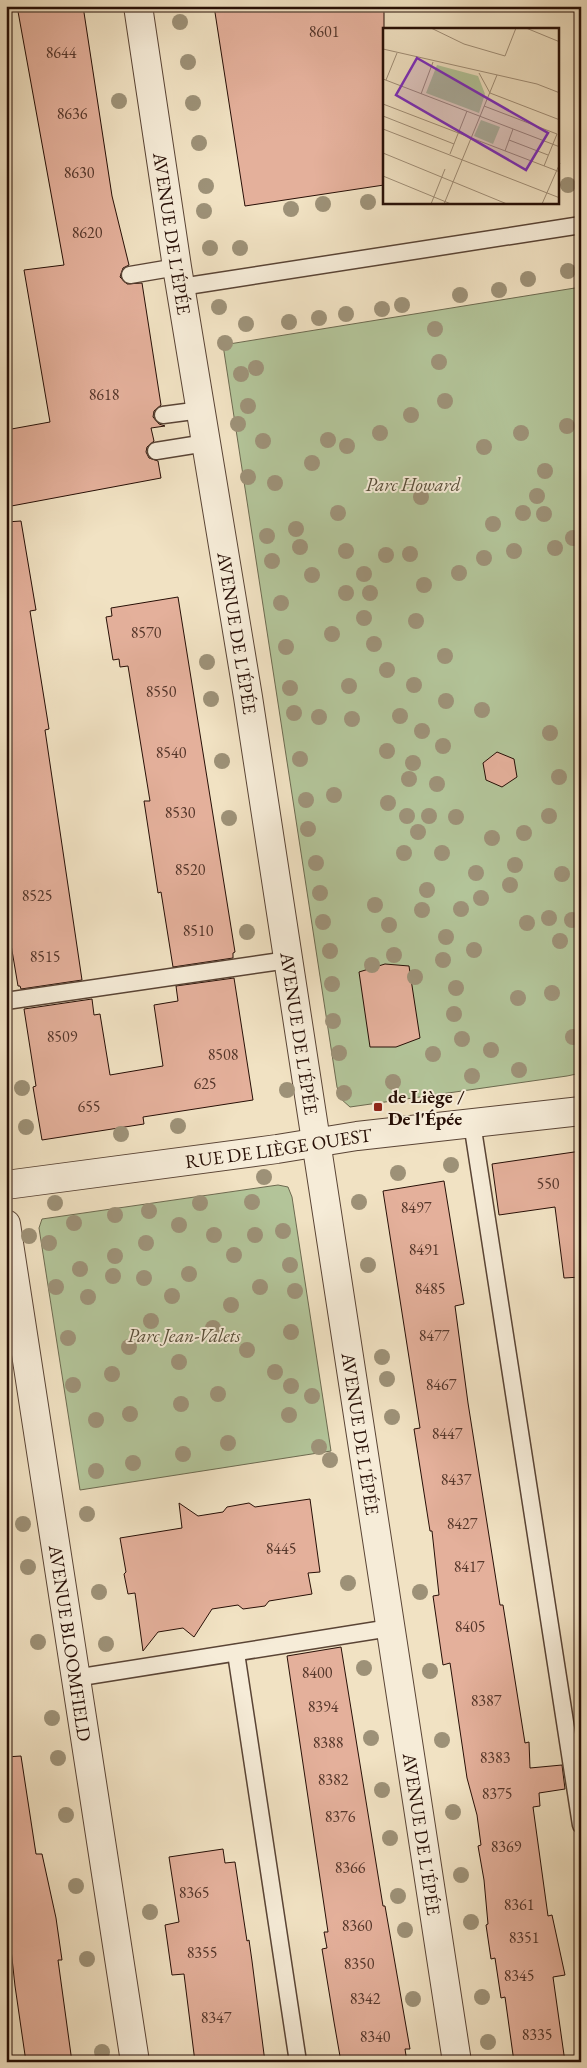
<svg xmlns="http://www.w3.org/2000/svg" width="587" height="2068" font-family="'EB Garamond',serif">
<rect width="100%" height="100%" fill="#f1e2c3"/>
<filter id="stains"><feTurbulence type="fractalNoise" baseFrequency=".004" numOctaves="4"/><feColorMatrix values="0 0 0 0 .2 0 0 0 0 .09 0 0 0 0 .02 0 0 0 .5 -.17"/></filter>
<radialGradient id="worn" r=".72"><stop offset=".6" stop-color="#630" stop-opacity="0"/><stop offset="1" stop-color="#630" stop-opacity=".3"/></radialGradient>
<g fill="#b3c499" stroke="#6d6a50">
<path d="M581 287V1073L567 1076 350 1107 341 1099 337 1087 223 345Z"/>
<path d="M278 1185 288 1187 292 1197 331 1451 80 1490 39 1228 42 1219Z"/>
</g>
<g fill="#e4b09b" stroke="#270f06">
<path d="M17 6H83L112 196 129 265 123 268 120 277 127 284 142 283 161 405 154 411 153 417 159 424 165 426 151 428 154 441 147 447 146 452 149 458 158 461 161 478 6 507V430L50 422 24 270 64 265Z"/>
<path d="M214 6H384V185L245 206Z"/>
<path d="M21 521 36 610 30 611 49 729 45 730 82 980 21 989 20 986H18L6 915V522Z"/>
<path d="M178 597 235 952 233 953V958L173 967 161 892 158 893 144 801H150L128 666 120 667 119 659 113 660 106 617 112 616 111 608Z"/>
<path d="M497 752 514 759 517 777 502 787 486 780 483 763Z"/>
<path d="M385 964 409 966 420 1038 396 1047H370L359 972Z"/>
<path d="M234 978 253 1100 143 1117 144 1124 42 1140 33 1087 36 1086 24 1009 92 999 94 1015 100 1014 110 1075 163 1066 154 1005 178 1001 176 986Z"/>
<path d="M581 1151V1277L564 1278 555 1207 499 1215 492 1164Z"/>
<path d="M444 1181 464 1304 455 1306 468 1403 500 1605H503L525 1743 529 1742 530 1768 562 1765 565 1789 539 1793 540 1806 533 1807 548 1916 552 1915 565 1975 553 1977 565 2062H514L505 1997 501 1998 495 1958 491 1959 486 1925 488 1924 484 1880 478 1846 481 1845 477 1815 467 1778 450 1663 443 1665 433 1596 439 1595 432 1531H430L414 1429 420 1428 383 1191Z"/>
<path d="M310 1499 320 1572 308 1573 312 1594 269 1601 265 1606 243 1609 238 1605 212 1609 194 1637 183 1628 158 1632 143 1651 135 1593 128 1594 124 1574 126 1572 120 1538 182 1528 179 1503 198 1516 223 1512 227 1507 249 1503 255 1507Z"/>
<path d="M341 1647 383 1906H385L410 2049H405L407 2062H341L334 2022 322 1949 327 1948 324 1932H328L287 1656Z"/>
<path d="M21 1756 36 1854H42L56 1918 62 1960H58L72 2062H26L15 1986 6 1903V1757Z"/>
<path d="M223 1849 225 1863 235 1862 247 1941 249 1940 252 1961 265 2062H195L184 1974 172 1975 165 1925 179 1922 169 1857Z"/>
</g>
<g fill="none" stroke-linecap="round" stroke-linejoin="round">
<g stroke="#5a4435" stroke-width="19">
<g id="service">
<path d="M130 275 177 267"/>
<path d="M181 287 581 225"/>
<path d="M163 415 201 410"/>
<path d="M156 451 206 443"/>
<path d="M6 1001 288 960"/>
<path d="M472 1123 581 1825"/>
<path d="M236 1653 298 2062"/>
<path d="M75 1678 390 1628"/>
</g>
</g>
<g stroke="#5a4435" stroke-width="30">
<g id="minor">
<path id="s1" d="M138 6 177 267 248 697 457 2062"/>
<path id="s2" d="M6 1185 277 1149 357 1136 581 1111"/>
<path id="s3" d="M6 1224C51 1503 90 1783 135 2062"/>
</g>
</g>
<use href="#service" stroke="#f6ecd8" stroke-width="16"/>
<use href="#minor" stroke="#f6ecd8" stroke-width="28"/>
</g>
<g fill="#9d9177">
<circle cx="180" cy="22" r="8"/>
<circle cx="188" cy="62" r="8"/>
<circle cx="119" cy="101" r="8"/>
<circle cx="193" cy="103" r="8"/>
<circle cx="199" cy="143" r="8"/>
<circle cx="568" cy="185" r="8"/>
<circle cx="206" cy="186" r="8"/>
<circle cx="368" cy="202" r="8"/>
<circle cx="323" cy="204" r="8"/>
<circle cx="291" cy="209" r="8"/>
<circle cx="204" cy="211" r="8"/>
<circle cx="210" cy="248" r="8"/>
<circle cx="240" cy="248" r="8"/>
<circle cx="568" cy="271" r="8"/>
<circle cx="528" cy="279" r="8"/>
<circle cx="499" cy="290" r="8"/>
<circle cx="460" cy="295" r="8"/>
<circle cx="402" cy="305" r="8"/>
<circle cx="219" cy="307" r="8"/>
<circle cx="382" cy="309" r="8"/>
<circle cx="346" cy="314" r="8"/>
<circle cx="319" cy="318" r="8"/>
<circle cx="289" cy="322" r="8"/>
<circle cx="246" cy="324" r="8"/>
<circle cx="435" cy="329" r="8"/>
<circle cx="225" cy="343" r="8"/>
<circle cx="439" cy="362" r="8"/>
<circle cx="256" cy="368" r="8"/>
<circle cx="241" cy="374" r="8"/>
<circle cx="445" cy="401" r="8"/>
<circle cx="248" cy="406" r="8"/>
<circle cx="411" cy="415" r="8"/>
<circle cx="238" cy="424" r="8"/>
<circle cx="567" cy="426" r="8"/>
<circle cx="380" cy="433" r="8"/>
<circle cx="521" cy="433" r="8"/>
<circle cx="328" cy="440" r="8"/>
<circle cx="263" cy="441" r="8"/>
<circle cx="347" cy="446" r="8"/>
<circle cx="484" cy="447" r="8"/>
<circle cx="312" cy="463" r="8"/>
<circle cx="545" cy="471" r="8"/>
<circle cx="248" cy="477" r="8"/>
<circle cx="275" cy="483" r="8"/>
<circle cx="537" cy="496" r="8"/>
<circle cx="421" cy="497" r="8"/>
<circle cx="338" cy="513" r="8"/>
<circle cx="523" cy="513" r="8"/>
<circle cx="544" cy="514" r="8"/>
<circle cx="493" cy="524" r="8"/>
<circle cx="296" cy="529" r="8"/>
<circle cx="267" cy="536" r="8"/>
<circle cx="573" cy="538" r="8"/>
<circle cx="300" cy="547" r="8"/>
<circle cx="555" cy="548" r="8"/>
<circle cx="346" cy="551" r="8"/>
<circle cx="514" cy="551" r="8"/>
<circle cx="410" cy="554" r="8"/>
<circle cx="386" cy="555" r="8"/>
<circle cx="484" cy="558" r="8"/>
<circle cx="272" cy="561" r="8"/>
<circle cx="459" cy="573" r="8"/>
<circle cx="364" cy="574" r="8"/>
<circle cx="312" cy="575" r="8"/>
<circle cx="424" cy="585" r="8"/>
<circle cx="346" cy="593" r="8"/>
<circle cx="370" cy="593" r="8"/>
<circle cx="281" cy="603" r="8"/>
<circle cx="364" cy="618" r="8"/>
<circle cx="416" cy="621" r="8"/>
<circle cx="332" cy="634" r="8"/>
<circle cx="374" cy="644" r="8"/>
<circle cx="286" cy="647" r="8"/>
<circle cx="445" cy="656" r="8"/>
<circle cx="207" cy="662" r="8"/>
<circle cx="387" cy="670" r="8"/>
<circle cx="414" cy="685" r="8"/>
<circle cx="349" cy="686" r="8"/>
<circle cx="290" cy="688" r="8"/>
<circle cx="211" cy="699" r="8"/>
<circle cx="446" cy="701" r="8"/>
<circle cx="482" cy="710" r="8"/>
<circle cx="294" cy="713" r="8"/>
<circle cx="400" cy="716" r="8"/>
<circle cx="319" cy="717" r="8"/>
<circle cx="352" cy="719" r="8"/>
<circle cx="422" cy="731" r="8"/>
<circle cx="550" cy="733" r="8"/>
<circle cx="443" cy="746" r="8"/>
<circle cx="387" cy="751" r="8"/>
<circle cx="300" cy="759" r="8"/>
<circle cx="222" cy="761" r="8"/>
<circle cx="413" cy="763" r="8"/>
<circle cx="559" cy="777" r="8"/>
<circle cx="409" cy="779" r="8"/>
<circle cx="437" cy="784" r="8"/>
<circle cx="334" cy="795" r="8"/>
<circle cx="306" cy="800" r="8"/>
<circle cx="388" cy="803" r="8"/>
<circle cx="407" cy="816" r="8"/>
<circle cx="429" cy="816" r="8"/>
<circle cx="549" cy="816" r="8"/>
<circle cx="456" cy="817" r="8"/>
<circle cx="229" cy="818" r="8"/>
<circle cx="308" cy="829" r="8"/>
<circle cx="418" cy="832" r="8"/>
<circle cx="524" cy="833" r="8"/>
<circle cx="492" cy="838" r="8"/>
<circle cx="404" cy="853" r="8"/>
<circle cx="442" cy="853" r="8"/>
<circle cx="316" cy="863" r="8"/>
<circle cx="515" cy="865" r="8"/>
<circle cx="476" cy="873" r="8"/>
<circle cx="562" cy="874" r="8"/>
<circle cx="510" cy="885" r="8"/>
<circle cx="427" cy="890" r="8"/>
<circle cx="320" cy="893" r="8"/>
<circle cx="481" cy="898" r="8"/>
<circle cx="375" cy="905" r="8"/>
<circle cx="461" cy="909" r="8"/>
<circle cx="422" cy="910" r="8"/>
<circle cx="549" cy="918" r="8"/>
<circle cx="572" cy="920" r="8"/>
<circle cx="323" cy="922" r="8"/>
<circle cx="527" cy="923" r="8"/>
<circle cx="389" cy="925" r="8"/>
<circle cx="247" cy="932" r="8"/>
<circle cx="446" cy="937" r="8"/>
<circle cx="560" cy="941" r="8"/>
<circle cx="474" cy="950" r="8"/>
<circle cx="330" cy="951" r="8"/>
<circle cx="394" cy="955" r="8"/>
<circle cx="443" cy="960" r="8"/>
<circle cx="372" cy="965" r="8"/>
<circle cx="415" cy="977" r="8"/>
<circle cx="332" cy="984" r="8"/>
<circle cx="456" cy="988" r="8"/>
<circle cx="552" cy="993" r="8"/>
<circle cx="518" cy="998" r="8"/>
<circle cx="454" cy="1014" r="8"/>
<circle cx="333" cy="1021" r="8"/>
<circle cx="573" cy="1037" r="8"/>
<circle cx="462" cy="1039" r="8"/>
<circle cx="491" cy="1050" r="8"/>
<circle cx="339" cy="1053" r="8"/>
<circle cx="433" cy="1054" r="8"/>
<circle cx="519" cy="1070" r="8"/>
<circle cx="472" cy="1076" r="8"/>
<circle cx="393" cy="1082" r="8"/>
<circle cx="22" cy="1088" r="8"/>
<circle cx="287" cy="1090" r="8"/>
<circle cx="344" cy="1093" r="8"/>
<circle cx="178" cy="1126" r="8"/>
<circle cx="26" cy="1127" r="8"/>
<circle cx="121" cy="1134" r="8"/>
<circle cx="451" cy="1165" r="8"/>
<circle cx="398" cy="1173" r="8"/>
<circle cx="264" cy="1177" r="8"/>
<circle cx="252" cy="1202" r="8"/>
<circle cx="359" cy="1202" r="8"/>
<circle cx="55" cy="1203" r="8"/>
<circle cx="200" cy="1203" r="8"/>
<circle cx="149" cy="1211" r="8"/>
<circle cx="115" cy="1215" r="8"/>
<circle cx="74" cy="1223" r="8"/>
<circle cx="179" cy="1225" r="8"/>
<circle cx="283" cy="1231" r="8"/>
<circle cx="214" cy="1235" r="8"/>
<circle cx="255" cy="1235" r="8"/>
<circle cx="29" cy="1236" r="8"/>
<circle cx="49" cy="1243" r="8"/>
<circle cx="146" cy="1243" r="8"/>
<circle cx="234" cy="1255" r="8"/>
<circle cx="115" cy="1256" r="8"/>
<circle cx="290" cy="1265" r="8"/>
<circle cx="368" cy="1265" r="8"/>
<circle cx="80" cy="1269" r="8"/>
<circle cx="189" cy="1274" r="8"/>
<circle cx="113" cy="1276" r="8"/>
<circle cx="144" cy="1278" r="8"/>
<circle cx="56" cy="1287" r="8"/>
<circle cx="260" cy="1287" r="8"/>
<circle cx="295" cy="1291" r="8"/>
<circle cx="172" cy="1296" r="8"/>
<circle cx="88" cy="1297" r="8"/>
<circle cx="231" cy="1305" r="8"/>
<circle cx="151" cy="1321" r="8"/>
<circle cx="213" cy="1328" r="8"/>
<circle cx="291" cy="1332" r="8"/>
<circle cx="68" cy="1338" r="8"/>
<circle cx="129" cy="1347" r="8"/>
<circle cx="247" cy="1350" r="8"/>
<circle cx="382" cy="1357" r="8"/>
<circle cx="179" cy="1362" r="8"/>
<circle cx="275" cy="1372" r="8"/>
<circle cx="112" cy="1374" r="8"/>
<circle cx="387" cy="1379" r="8"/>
<circle cx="73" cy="1385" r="8"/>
<circle cx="291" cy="1386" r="8"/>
<circle cx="218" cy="1394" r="8"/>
<circle cx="312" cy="1396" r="8"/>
<circle cx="181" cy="1404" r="8"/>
<circle cx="130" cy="1414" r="8"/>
<circle cx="289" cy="1415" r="8"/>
<circle cx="392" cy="1417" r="8"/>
<circle cx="96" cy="1420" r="8"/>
<circle cx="228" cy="1443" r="8"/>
<circle cx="319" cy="1447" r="8"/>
<circle cx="183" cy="1454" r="8"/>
<circle cx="330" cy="1460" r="8"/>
<circle cx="133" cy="1463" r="8"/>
<circle cx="96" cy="1471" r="8"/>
<circle cx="87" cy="1514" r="8"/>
<circle cx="23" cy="1524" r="8"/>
<circle cx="28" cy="1567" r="8"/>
<circle cx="348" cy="1583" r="8"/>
<circle cx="99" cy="1592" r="8"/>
<circle cx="420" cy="1592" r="8"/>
<circle cx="38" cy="1642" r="8"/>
<circle cx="106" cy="1644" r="8"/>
<circle cx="364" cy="1668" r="8"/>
<circle cx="430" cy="1671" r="8"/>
<circle cx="52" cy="1718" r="8"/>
<circle cx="371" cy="1738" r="8"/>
<circle cx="442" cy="1740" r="8"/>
<circle cx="58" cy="1758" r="8"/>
<circle cx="382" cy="1790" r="8"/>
<circle cx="453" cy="1812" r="8"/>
<circle cx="66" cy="1815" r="8"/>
<circle cx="390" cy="1838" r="8"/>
<circle cx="461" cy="1875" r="8"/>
<circle cx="76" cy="1886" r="8"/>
<circle cx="398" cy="1896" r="8"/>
<circle cx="150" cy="1912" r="8"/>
<circle cx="471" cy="1922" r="8"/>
<circle cx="405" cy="1930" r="8"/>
<circle cx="87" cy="1959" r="8"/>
<circle cx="482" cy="1997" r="8"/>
<circle cx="413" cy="1999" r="8"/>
<circle cx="488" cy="2042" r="8"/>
<circle cx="102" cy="2052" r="8"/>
</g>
<rect fill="#8f2418" stroke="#f6ecd8" stroke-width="2" x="373" y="1102" width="10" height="10" rx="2.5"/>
<g text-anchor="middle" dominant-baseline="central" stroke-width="4" stroke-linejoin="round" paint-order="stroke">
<g font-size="16" fill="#56372b">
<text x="324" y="31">8601</text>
<text x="61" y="52">8644</text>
<text x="72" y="113">8636</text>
<text x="79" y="172">8630</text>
<text x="87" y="232">8620</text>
<text x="104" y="394">8618</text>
<text x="146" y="632">8570</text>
<text x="161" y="691">8550</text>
<text x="171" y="752">8540</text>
<text x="180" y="812">8530</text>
<text x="190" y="869">8520</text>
<text x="37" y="895">8525</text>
<text x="198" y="930">8510</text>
<text x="45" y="956">8515</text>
<text x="62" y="1036">8509</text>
<text x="223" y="1054">8508</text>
<text x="205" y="1083">625</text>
<text x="89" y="1106">655</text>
<text x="548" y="1183">550</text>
<text x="416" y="1207">8497</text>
<text x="424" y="1249">8491</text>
<text x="430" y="1288">8485</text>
<text x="434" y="1335">8477</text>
<text x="441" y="1384">8467</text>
<text x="447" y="1433">8447</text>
<text x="456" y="1479">8437</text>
<text x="462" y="1523">8427</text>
<text x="281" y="1548">8445</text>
<text x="469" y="1566">8417</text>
<text x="470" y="1626">8405</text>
<text x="317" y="1672">8400</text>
<text x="486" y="1700">8387</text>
<text x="323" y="1706">8394</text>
<text x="328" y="1742">8388</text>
<text x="495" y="1757">8383</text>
<text x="333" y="1779">8382</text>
<text x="497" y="1793">8375</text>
<text x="340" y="1816">8376</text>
<text x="506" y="1846">8369</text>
<text x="350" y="1867">8366</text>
<text x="194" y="1892">8365</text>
<text x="519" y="1904">8361</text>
<text x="357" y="1925">8360</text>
<text x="524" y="1937">8351</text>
<text x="202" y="1952">8355</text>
<text x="359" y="1963">8350</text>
<text x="519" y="1975">8345</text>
<text x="365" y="1998">8342</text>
<text x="216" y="2017">8347</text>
<text x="537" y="2034">8335</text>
<text x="375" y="2036">8340</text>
</g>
<g font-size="19" fill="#270f06" stroke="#f6ecd8">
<text stroke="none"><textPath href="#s1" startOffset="230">AVENUE DE L'ÉPÉE</textPath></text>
<text stroke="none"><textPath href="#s1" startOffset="635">AVENUE DE L'ÉPÉE</textPath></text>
<text stroke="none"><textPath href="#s1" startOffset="1040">AVENUE DE L'ÉPÉE</textPath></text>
<text stroke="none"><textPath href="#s2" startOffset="275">RUE DE LIÈGE OUEST</textPath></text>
<text stroke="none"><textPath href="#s1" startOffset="1445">AVENUE DE L'ÉPÉE</textPath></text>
<text stroke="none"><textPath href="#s3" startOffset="424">AVENUE BLOOMFIELD</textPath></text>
<text stroke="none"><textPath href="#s1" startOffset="1850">AVENUE DE L'ÉPÉE</textPath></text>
</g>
<g font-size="19" font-style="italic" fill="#584e39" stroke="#f6ecd8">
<text x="413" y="484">Parc Howard</text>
<text x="184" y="1335">Parc Jean-Valets</text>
</g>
<g font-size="19" font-weight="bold" fill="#270f06" stroke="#f6ecd8" text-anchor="start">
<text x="388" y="1096">de Liège /<tspan x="388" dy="22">De l'Épée</tspan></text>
</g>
</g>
<g transform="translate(383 28)">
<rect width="176" height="176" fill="#f1e2c3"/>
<path d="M54 37 95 48 102 66 96 85 43 65ZM98 92 117 99 110 116 91 108Z" fill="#b3c499"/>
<path fill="none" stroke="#a08e77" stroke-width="1" d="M48 0 81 16 122 28 133 0M143 0 177 14M0 21 154 56 177 65M96 45 107 65 177 92M0 51 177 119M3 52 14 25M38 66 50 34M0 76 177 144M101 78 174 106 161 138M0 88 71 116M0 101 177 170M126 112 165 127M122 123 130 101M0 125 124 176M67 126 84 83M0 148 68 176M48 176 62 141M61 176 114 47M159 176 177 135"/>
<path fill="#7b2cbf" fill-opacity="0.15" stroke="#7b2cbf" stroke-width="2.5" d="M34 30 165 105 143 142 13 67Z"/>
<rect width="176" height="176" fill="none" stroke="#270f06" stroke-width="2.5"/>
</g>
<rect width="587" height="2068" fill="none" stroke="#f1e2c3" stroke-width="25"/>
<rect x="8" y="8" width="572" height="2053" fill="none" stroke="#270f06" stroke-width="2.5"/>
<rect x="12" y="12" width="562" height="2043" fill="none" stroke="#270f06"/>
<rect width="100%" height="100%" filter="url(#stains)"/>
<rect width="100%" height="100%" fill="url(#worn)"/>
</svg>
